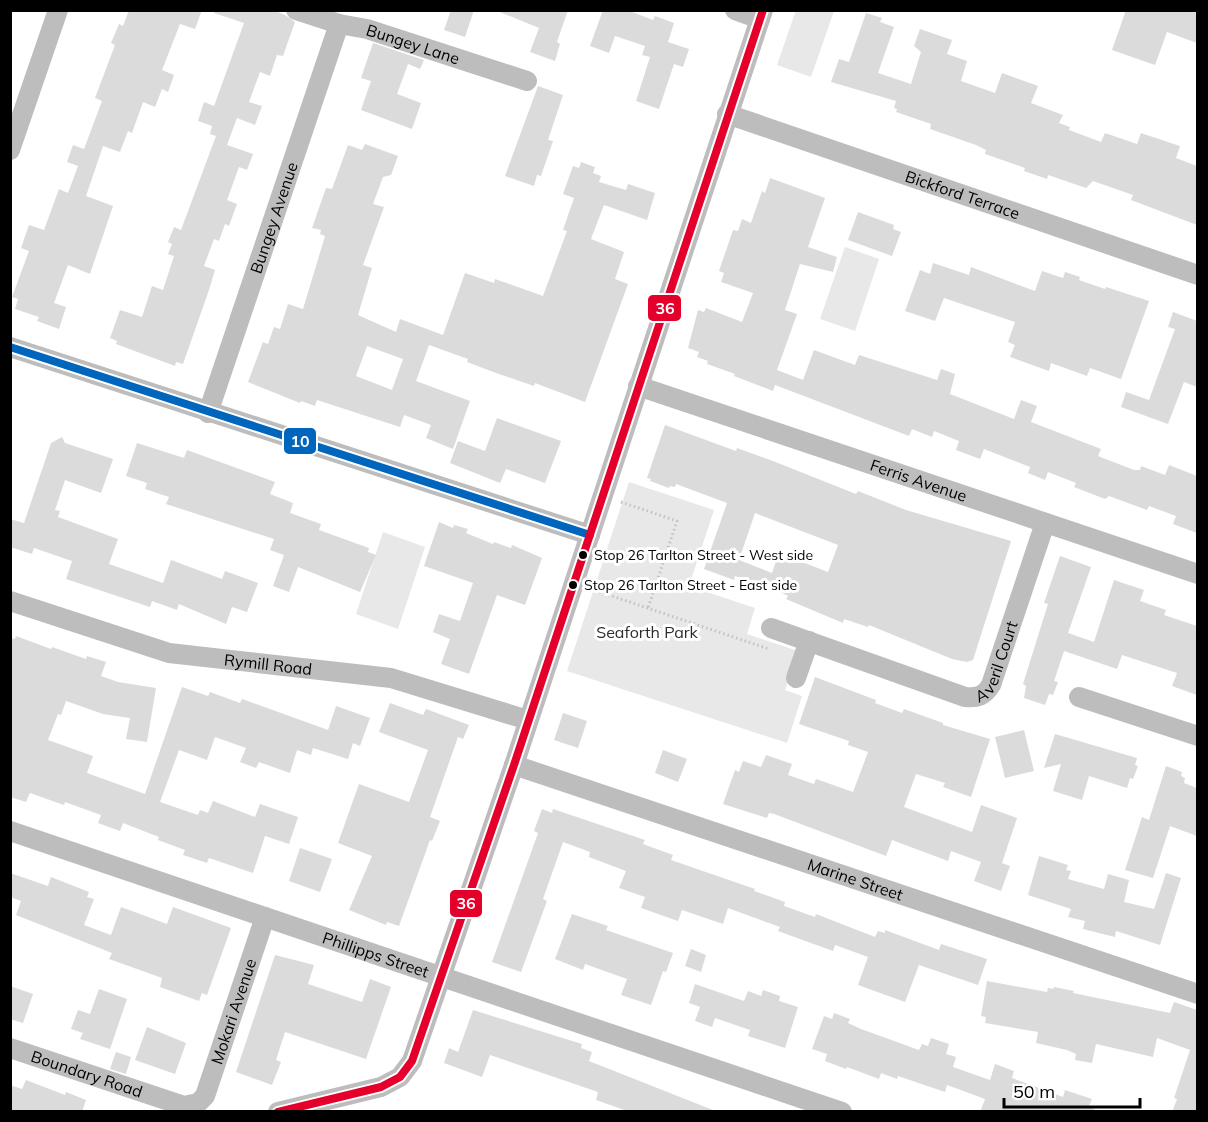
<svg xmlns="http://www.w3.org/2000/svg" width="1208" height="1122" font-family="Mulish,sans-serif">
<rect width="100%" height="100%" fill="#fff"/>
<g fill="#e8e8e8">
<path d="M796 10 834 11 811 77 777 65Z"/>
<path d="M845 247 879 259 855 331 820 319Z"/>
<path d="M629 482 714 510 689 586 755 608 747 634 798 651 785 690 802 696 787 743 567 671Z"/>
<path d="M383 532 425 547 398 629 356 614Z"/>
</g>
<g fill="#dbdbdb" fill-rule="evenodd">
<path d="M129 10H202L195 29 180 24 162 70 174 75 168 92 162 89 155 107 143 102 132 133 128 131 120 152 103 146 86 196 113 206 90 274 68 265 54 303 66 307 59 329 37 321 39 317 15 309 18 299 12 297 29 251 21 248 29 225 44 230 59 189 68 193 78 166 67 162 73 145 84 149 102 101 95 98 115 45 111 43 119 24 123 26Z"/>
<path d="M215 10H273L285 15 295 22 283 56 277 55 270 76 260 72 249 102 262 106 255 125 237 118 227 145 253 154 247 170 239 167 227 200 237 204 229 226 225 224 219 241 214 239 204 266 215 270 209 290 183 364 176 362 175 366 116 344 117 341 110 338 120 310 142 317 152 286 163 290 174 256 168 254 172 244 168 242 174 227 181 230 216 136 210 134 212 126 198 121 204 102 214 106 244 23 214 13Z"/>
<path d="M451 10H474L465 37 444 30Z"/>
<path d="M495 10H568L557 42 560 44 555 61 530 52 539 28Z"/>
<path d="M603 10H627L653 20 655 16 674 23 668 42 689 49 683 67 674 64 659 109 636 101 650 57 642 55 645 46 615 36 609 53 590 46Z"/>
<path d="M1126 10H1197V43L1167 32 1155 65 1112 50Z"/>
<path d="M866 13 882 18 880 22 894 27 878 73 911 84 921 52 914 46 920 29 952 40 947 54 967 61 961 81 995 93 1002 73 1038 86 1031 103 1063 115 1059 123 1070 127 1069 130 1101 142 1105 133 1137 144 1141 133 1180 146 1176 158 1197 166V225L1131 200 1133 195 1093 181 1086 188 1048 175 1047 179 1024 171 1025 168 985 154 986 150 976 145 930 129 931 124 896 112 897 109 894 108 896 101 831 82 839 59 849 62Z"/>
<path d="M373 43 424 60 420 69 408 64 397 94 421 103 412 129 361 110 371 81 361 78Z"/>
<path d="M538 86 563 95 548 140 553 141 541 176 537 175 534 186 505 176Z"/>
<path d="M365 144 398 156 391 175 383 177 373 204 384 207 363 265 372 268 358 315 396 332 400 319 443 335 465 273 494 283 495 279 543 296 567 231 563 230 574 198 563 194 573 166 579 168 581 162 595 167 593 173 601 176 599 182 626 190 628 184 655 193 647 220 604 205 591 239 624 252 615 279 628 284 585 402 535 383 534 386 496 373 467 362 468 359 429 345 416 381 470 401 453 449 426 438 431 425 404 415 400 427 317 400 315 406 301 401 300 403 248 382 263 342 268 344 274 327 280 329 288 304 303 309 325 236 320 234 321 230 312 228 326 188 332 189 348 145 362 150ZM367 346 403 359 392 390 356 376Z"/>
<path d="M770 178 825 198 808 247 837 257 833 272 800 264 785 310 797 314 777 370 803 380 814 350 855 365 859 355 937 380 941 369 955 374 950 394 1014 419 1021 400 1037 406 1031 422 1101 449 1098 456 1134 470H1140L1141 466 1165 475 1169 465 1197 476V533L1173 524 1176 516 1149 506 1147 510 1109 496 1105 499 1074 487 1076 483 1048 472 1045 480 1028 473 1030 467 984 449 980 459 956 450 959 441 934 431 932 437 912 429 909 436 775 385 773 391 734 376 735 374 707 364 708 361 697 357 699 352 688 348 698 310 704 312 706 308 742 322 753 293 721 282 724 273 719 271 733 230 738 231 742 219 751 223 762 191 765 193Z"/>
<path d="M858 212 894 225 893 229 901 232 892 256 848 240Z"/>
<path d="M933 263 969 275 971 267 1035 291 1042 271 1063 278 1065 272 1080 277 1079 280 1105 289 1106 287 1149 301 1121 379 1090 368 1087 376 1051 363 1049 371 1010 357 1015 345 1008 342 1015 322 944 298 935 321 905 311 920 270 930 274Z"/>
<path d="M1173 312 1197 321V387L1184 382 1168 424 1121 407 1126 392 1149 400 1175 329 1168 327Z"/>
<path d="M497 418 561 441 545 483 506 469 500 483 450 463 458 441 485 451Z"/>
<path d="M665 425 736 451 737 448 773 461 856 494 858 491 906 510 1011 541 973 660 967 662 952 659 869 625 868 627 844 619 843 623 786 599 788 596 776 590 735 576 734 580 704 569 727 503 676 484 675 487 670 486 669 488 650 481 651 479 647 478ZM755 513 838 545 828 572 779 553 772 573 739 560Z"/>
<path d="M62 437 65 443 113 459 101 493 65 480 55 510 60 511 58 517 118 539 109 564 163 583 171 560 222 579 225 571 258 583 247 612 232 607 226 624 179 604 177 610 152 601 150 607 66 579 72 561 34 548 32 554 10 547V519L24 523 51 443Z"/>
<path d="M137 443 184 458 187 450 275 482 270 494 293 503 290 513 321 524 319 530 369 548 368 552 376 555 360 592 298 567 289 592 273 586 284 555 270 550 274 539 166 504 169 497 145 489 147 483 126 476Z"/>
<path d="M439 522 453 528 454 525 468 529 466 533 493 544 494 542 511 548 512 545 542 558 525 605 497 595 469 674 441 664 450 639 433 632 439 614 460 621 473 583 424 566Z"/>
<path d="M1060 556 1091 567 1068 633 1094 642 1114 580 1144 590 1140 601 1166 610 1164 615 1197 626V695L1172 686 1177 673 1122 655 1117 669 1064 651 1054 681 1058 682 1053 695 1049 694 1045 705 1024 698 1026 686 1023 684 1048 604 1044 603Z"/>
<path d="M16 636 51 649 52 647 86 659 87 656 106 662 101 676 118 682 156 688 147 742 126 739 130 718 103 714 66 701 61 715 58 714 48 740 93 756 87 773 145 794 182 687 208 696 210 692 240 703 242 699 328 730 336 706 370 718 360 746 353 743 348 759 313 748 311 755 297 750 290 773 259 762 256 768 240 762 246 748 215 737 207 760 179 750 160 802 198 815 200 810 208 813 213 801 255 817 260 804 298 817 289 844 265 836 253 873 209 858 207 863 183 855 185 850 158 840 159 837 123 823 120 831 98 823 101 815 65 802 64 805 30 793 26 802 10 797V638L15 639Z"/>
<path d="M815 677 876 700 875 703 902 713 904 709 943 723V725L990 739 971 797 943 787 945 783 916 774 904 807 972 832 981 805 1017 818 1002 863 1010 866 1001 891 974 881 981 862 951 851 948 861 892 840 886 856 774 814 769 813 767 818 723 804 735 770 739 772 743 761 761 767 766 755 792 764 788 775 814 784 816 779 853 792 868 752 848 745 849 741 799 724Z"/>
<path d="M390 703 423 715 426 709 469 725 463 739 458 737 430 817 440 821 432 841 430 840 399 926 387 922 386 925 349 910 372 856 338 843 359 784 409 802 428 750 379 732Z"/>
<path d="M563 713 587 721 578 748 554 740Z"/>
<path d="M1024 730 1034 771 1005 778 995 737Z"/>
<path d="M1055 734 1137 758 1135 765 1138 766 1133 779 1130 778 1127 788 1089 776 1082 800 1053 791 1061 764 1044 768Z"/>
<path d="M663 750 687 759 678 782 655 773Z"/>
<path d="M1166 766 1182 772 1181 776 1185 778 1184 783 1197 788V836L1170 826 1153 878 1125 870 1142 817 1149 820Z"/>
<path d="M542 809 552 813 553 809 645 840 643 844 673 855 671 860 755 889 754 891 785 902 784 906 815 917 816 914 875 937 878 931 885 933V930L939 950 941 944 987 959 978 985 919 965 905 1002 858 985 868 957 835 945 833 951 778 931 780 927 728 908 723 924 682 910 678 921 641 908 645 897 619 888 626 871 589 857 590 852 563 842 543 899 547 901 521 972 492 962 538 833 534 831Z"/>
<path d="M300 848 332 859 320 892 289 881Z"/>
<path d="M1039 856 1068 865 1066 870 1071 871 1068 879 1104 889 1108 874 1129 880 1124 902 1154 909 1166 873 1181 878 1160 945 1116 931 1115 937 1083 929 1085 921 1068 917 1071 909 1028 895Z"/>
<path d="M10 873 48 886 51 877 89 892 87 897 94 899 84 925 111 935 121 907 167 924 173 907 231 928 207 995 202 993 199 1001 160 987 162 978 109 959 112 953 16 915 21 901 10 897Z"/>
<path d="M572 914 608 926 606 930 673 953 666 972 663 971 651 1005 621 995 627 979 585 964 583 970 555 959Z"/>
<path d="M691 949 706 955 701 972 685 966Z"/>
<path d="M275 955 314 965 308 984 362 1002 370 979 391 987 366 1059 285 1032 276 1060 281 1062 272 1085 236 1072Z"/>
<path d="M987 981 1047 992 1048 988 1053 989 1054 987 1074 991 1073 993 1170 1013 1174 1002 1197 1010V1112H1172L1177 1099 1174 1098 1190 1050 1157 1038 1153 1057 1096 1044 1092 1063 1075 1060 1076 1054 1067 1050 1036 1043 1038 1032 985 1023 986 1017 981 1016Z"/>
<path d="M695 984 744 1001 748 991 761 996 763 990 780 996 779 1001 798 1007 785 1048 748 1036 750 1030 715 1018 712 1027 695 1021 700 1007 689 1003Z"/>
<path d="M10 986 33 994 23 1023 10 1019Z"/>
<path d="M99 989 127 999 110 1049 80 1039 83 1033 71 1029 78 1010 90 1014Z"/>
<path d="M473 1010 582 1044 581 1048 592 1052 589 1061 718 1112H630L596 1100 598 1092 490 1055 482 1077 444 1063 449 1048 458 1052Z"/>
<path d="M834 1013 850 1019 848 1023 861 1029 919 1050 922 1044 928 1046 931 1038 949 1044 946 1054 956 1057 953 1067 990 1080 995 1064 1014 1071 1012 1078 1063 1097 1065 1090 1092 1099 1089 1106 1098 1112H980L985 1099 947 1085 945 1092 898 1076 897 1079 881 1073 879 1079 847 1067 846 1069 825 1061 827 1054 812 1049 824 1016 832 1019Z"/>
<path d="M147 1027 186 1043 175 1074 135 1060Z"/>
<path d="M116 1052 131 1057 126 1074 110 1069Z"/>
<path d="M26 1080 65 1095 66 1092 86 1100 82 1112H10V1085L22 1089Z"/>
</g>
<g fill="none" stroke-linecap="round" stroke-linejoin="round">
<g stroke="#c2c2c2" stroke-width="3" stroke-dasharray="1.5 3" stroke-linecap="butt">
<path d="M621 502 677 521 648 608"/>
<path d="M591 589 769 649"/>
</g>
<g stroke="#bdbdbd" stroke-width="20">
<path id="s1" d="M296 10 339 24 367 29 527 81"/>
<path d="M735 10 760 19"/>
<path id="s2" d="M727 114 1198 275"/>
<path d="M10 150 58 10"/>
<path d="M10 347 590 535"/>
<path id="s3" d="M638 386 1198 574"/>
<path id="s4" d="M208 413 339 24"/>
<path id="s5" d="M10 601 169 653 391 678 528 720"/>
<path id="s6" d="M771 628 965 697C978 698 984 696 991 685L1045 523"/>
<path d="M796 678 809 641"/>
<path d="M1079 697 1198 736"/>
<path id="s7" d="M514 765 1198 994"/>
<path id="s8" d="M10 831 842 1112"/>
<path id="s9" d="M10 1048 184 1106 198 1103 205 1096 265 917"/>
<path d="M278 1112 381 1087 400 1077 412 1061 514 765 763 10"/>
</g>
<g stroke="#fff" stroke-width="12">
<path id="bus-1" d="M10 347 590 535"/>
</g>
<g stroke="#fff" stroke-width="12">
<path id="bus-2" d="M278 1112 381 1087 400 1077 412 1061 514 765 763 10"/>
</g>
<use href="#bus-1" stroke="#0065bd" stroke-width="8"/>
<use href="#bus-2" stroke="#e4002b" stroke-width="8"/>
</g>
<g fill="#000" stroke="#fff" stroke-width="2">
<circle cx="583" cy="555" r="5"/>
<circle cx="573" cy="585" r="5"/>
</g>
<g text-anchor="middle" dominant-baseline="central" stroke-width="6" stroke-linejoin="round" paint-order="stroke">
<g font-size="14" fill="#000" stroke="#fff" text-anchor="start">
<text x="594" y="555">Stop 26 Tarlton Street - West side</text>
<text x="584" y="585">Stop 26 Tarlton Street - East side</text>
</g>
<g font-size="16" fill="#000" stroke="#fff">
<text stroke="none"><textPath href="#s1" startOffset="122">Bungey Lane</textPath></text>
<text stroke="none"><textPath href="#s2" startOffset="249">Bickford Terrace</textPath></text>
<text stroke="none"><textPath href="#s4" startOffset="206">Bungey Avenue</textPath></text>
<text stroke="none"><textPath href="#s3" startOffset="296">Ferris Avenue</textPath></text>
<text stroke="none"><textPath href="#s6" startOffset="260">Averil Court</textPath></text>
<text stroke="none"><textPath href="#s5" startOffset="267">Rymill Road</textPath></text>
<text stroke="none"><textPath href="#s7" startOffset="360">Marine Street</textPath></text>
<text stroke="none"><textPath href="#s8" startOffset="386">Phillipps Street</textPath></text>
<text stroke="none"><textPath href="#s9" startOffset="297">Mokari Avenue</textPath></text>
<text stroke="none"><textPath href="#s9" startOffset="81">Boundary Road</textPath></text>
</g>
<g font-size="16" fill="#2c2c2c" stroke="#fff">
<text x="647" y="632">Seaforth Park</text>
</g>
</g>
<g stroke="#fff" stroke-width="2">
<rect x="647" y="294" width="35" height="28" rx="6" fill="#e4002b"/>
<rect x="283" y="427" width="34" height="28" rx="6" fill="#0065bd"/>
<rect x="449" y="889" width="34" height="29" rx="6" fill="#e4002b"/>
</g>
<g font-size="16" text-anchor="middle" font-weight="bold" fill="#fff">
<text x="665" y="314">36</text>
<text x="300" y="447">10</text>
<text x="466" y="909">36</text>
</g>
<rect width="1208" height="1122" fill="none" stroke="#000000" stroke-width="24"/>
<path d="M1004 1098v9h136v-9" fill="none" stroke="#000000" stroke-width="3"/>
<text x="1013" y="1098" font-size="18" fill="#000000" stroke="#ffffff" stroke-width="4.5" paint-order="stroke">50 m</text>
</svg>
